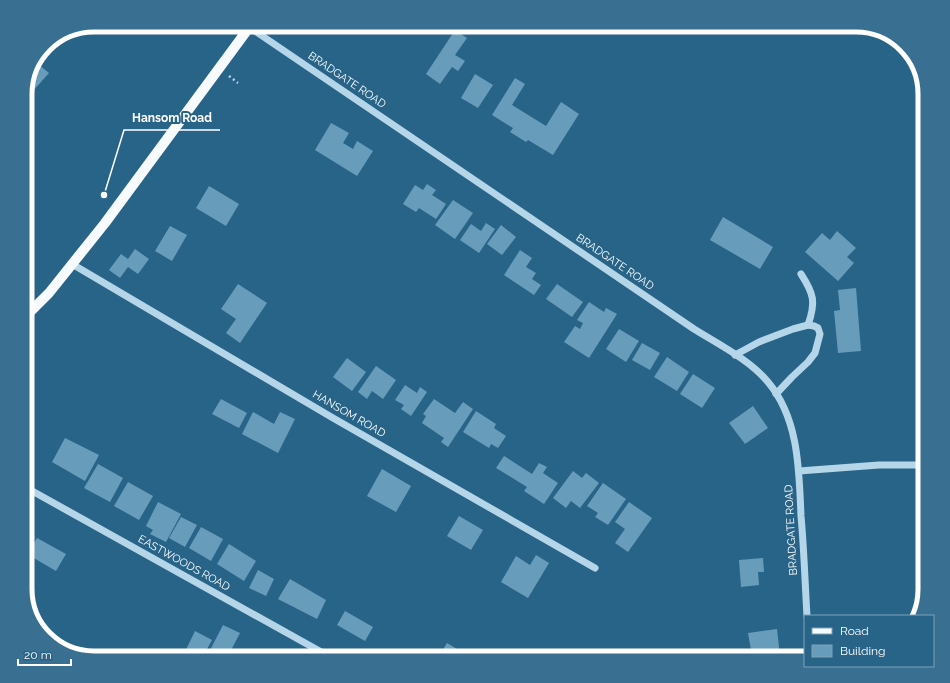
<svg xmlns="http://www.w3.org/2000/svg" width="950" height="683" font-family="Raleway,sans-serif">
<rect width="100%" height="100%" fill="#286488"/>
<g fill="#689cbb">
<path d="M455 30 467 38 455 55 465 61 458 71 452 67 440 84 426 74Z"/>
<path d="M34 61 49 73 33 91 26 85 32 64Z"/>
<path d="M475 74 493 85 478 108 461 98Z"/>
<path d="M515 78 525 84 512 105 546 126 561 102 579 114 553 155 528 140 526 142 510 132 513 128 492 115Z"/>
<path d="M331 123 349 133 343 143 353 149 357 141 373 151 357 176 315 150Z"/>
<path d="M427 184 436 190 432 195 446 204 436 219 419 208 416 212 403 204 415 185 423 190Z"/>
<path d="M209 186 239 204 226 226 196 208Z"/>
<path d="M453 200 473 213 455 239 435 225Z"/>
<path d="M723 217 773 247 760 269 710 240Z"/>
<path d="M486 223 495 229 479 253 460 240 471 224 481 231Z"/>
<path d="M501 225 516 237 502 255 487 244Z"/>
<path d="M170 226 187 235 172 261 155 251Z"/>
<path d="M837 231 856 248 847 257 854 263 838 281 805 252 822 233 830 240Z"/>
<path d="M135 249 149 259 138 274 128 267 120 278 109 270 121 254 128 259Z"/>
<path d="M520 250 532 258 526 267 536 273 532 279 541 285 534 295 504 275Z"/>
<path d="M238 284 267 303 240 343 226 333 236 319 221 309Z"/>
<path d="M557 284 583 302 572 317 546 299Z"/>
<path d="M856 288 861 351 838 353 834 311 840 310 838 290Z"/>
<path d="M589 302 604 312 606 308 617 314 589 358 564 342 575 326 580 329 583 323 577 320Z"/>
<path d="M619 329 639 341 626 362 606 349Z"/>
<path d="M642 343 660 353 650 370 632 360Z"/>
<path d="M667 357 689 372 677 391 654 377Z"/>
<path d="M347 358 366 372 352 391 333 377Z"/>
<path d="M376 366 396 380 383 399 372 391 367 399 358 392Z"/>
<path d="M693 374 715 388 702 408 680 394Z"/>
<path d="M405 385 417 393 420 387 427 392 411 416 401 409 404 405 395 400Z"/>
<path d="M221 399 247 413 239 428 212 414Z"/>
<path d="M434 399 455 413 463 402 473 409 448 447 441 442 444 438 422 423 426 416 423 414Z"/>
<path d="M753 406 768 428 745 444 729 423Z"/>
<path d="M476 411 496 424 494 428 506 436 498 448 491 444 489 448 463 432Z"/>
<path d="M253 412 274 424 280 412 295 419 278 453 242 434Z"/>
<path d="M65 438 99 455 85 481 52 462Z"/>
<path d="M504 456 532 474 539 463 547 467 543 473 558 483 544 504 524 491 527 487 496 468Z"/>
<path d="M98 464 123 478 110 502 84 488Z"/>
<path d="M382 469 411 486 396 512 367 496Z"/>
<path d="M573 471 582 478 586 473 599 483 580 508 571 501 566 508 553 498Z"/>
<path d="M128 482 153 496 139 520 114 506Z"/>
<path d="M603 483 626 499 608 525 595 517 598 513 587 506Z"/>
<path d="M158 502 181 514 166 542 150 534 153 530 146 526Z"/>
<path d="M629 502 652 518 628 552 615 543 625 529 615 522Z"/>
<path d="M459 516 483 530 471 550 447 536Z"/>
<path d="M181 517 197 525 185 547 169 538Z"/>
<path d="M201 527 223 539 211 561 189 548Z"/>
<path d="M25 532 35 537 25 555Z"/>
<path d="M37 538 66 554 56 571 27 554Z"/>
<path d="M229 544 256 561 244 581 217 564Z"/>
<path d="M536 555 549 563 528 598 501 582 516 556 530 565Z"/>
<path d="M763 558 764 572H758L759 585 741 587 739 560Z"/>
<path d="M258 570 274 579 266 596 249 588Z"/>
<path d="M290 579 326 600 317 619 278 599Z"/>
<path d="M345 611 373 627 365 641 337 625Z"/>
<path d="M223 625 240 633 227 658H216L208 654Z"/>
<path d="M777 629 780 656 763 658 762 649 751 650 748 633Z"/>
<path d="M195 631 212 640 202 658H182Z"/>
<path d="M447 643 457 649 452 656 454 658H438Z"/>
<path d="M268 651 281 658H264Z"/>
</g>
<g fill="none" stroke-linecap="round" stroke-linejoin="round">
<path stroke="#b5d6e9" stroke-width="2.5" stroke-dasharray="2 3" stroke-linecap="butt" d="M229 76 238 83"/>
<g stroke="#b5d6e9" stroke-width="7">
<path d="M249 27 694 329C718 344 750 360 768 382 799 419 799 470 801 516 804 549 805 583 807 616"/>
<path d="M72 264 333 418 595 568"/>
<path d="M801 274C814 294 816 302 808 325"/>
<path d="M735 355 759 342 793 329 808 325 814 326 818 328 820 334 815 353 808 362 792 377 776 394"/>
<path d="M799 471 879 465H919L925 468"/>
<path d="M25 487 332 658"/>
</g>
<path stroke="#f7fbfe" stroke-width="10" d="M25 317 49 293 105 223 251 25"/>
</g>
<g text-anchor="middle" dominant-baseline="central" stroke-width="4" stroke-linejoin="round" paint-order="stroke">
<g font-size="11" fill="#fff" stroke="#286488">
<text transform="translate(347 80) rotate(34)">BRADGATE ROAD</text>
<text transform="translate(615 262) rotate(34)">BRADGATE ROAD</text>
<text transform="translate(349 414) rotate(30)">HANSOM ROAD</text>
<text transform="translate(791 530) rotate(-93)">BRADGATE ROAD</text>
<text transform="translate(184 563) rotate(29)">EASTWOODS ROAD</text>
</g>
</g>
<path d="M0 0H950V683H0ZM94 32H856A62 62 0 0 1 918 94V589A62 62 0 0 1 856 651H94A62 62 0 0 1 32 589V94A62 62 0 0 1 94 32Z" fill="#397092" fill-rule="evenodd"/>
<path fill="none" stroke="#fff" stroke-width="5" d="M94 32H856A62 62 0 0 1 918 94V589A62 62 0 0 1 856 651H94A62 62 0 0 1 32 589V94A62 62 0 0 1 94 32Z"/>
<path fill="none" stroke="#fff" stroke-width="1.5" d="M104 195L124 130H220"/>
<circle fill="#fff" stroke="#286488" stroke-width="1.5" cx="104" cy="195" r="4"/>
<g font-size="12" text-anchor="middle" font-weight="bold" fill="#fff" stroke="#286488" stroke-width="4" stroke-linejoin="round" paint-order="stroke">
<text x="172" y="122">Hansom Road</text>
</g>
<rect x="804" y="615" width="130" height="52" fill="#286488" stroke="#7ea2b8"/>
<rect x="812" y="628" width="20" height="6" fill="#f7fbfe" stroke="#7ea2b8"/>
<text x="840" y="635" font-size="12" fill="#ffffff">Road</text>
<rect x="812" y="645" width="20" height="12" fill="#689cbb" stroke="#7ea2b8"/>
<text x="840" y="655" font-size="12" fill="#ffffff">Building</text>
<path d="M18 659v6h53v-6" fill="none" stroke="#ffffff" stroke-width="2"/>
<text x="24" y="659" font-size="12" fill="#ffffff" stroke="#286488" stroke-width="3" paint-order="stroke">20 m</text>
</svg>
